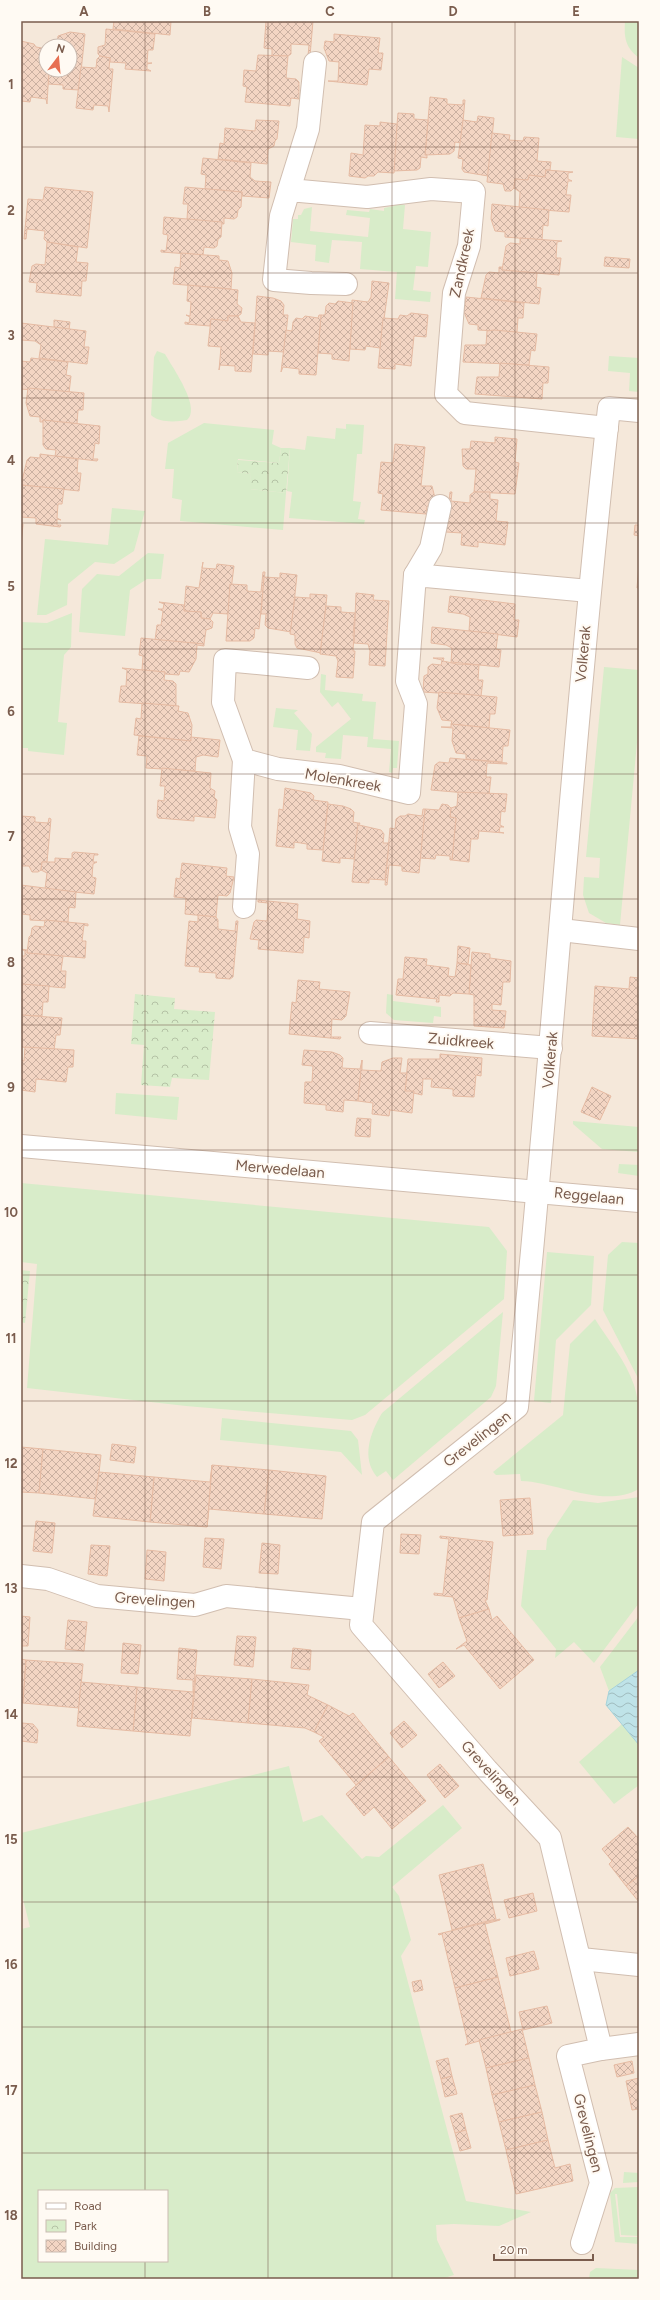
<svg xmlns="http://www.w3.org/2000/svg" width="660" height="2300" font-family="Figtree,sans-serif">
<defs>
<pattern id="park-crowns" width="20" height="18" patternUnits="userSpaceOnUse"><rect width="20" height="18" fill="#d8ecc9"/><path d="M2 6a3 3 0 1 1 6 0M12 15a3 3 0 1 1 6 0" fill="none" stroke="#b4c2a5"/></pattern>
<pattern id="water-waves" width="16" height="10" patternUnits="userSpaceOnUse"><rect width="16" height="10" fill="#bfe3e8"/><path d="M0 5q4-4 8 0t8 0" fill="none" stroke="#a0bbbe"/></pattern>
<pattern id="building-cross-hatch" width="8" height="8" patternUnits="userSpaceOnUse"><rect width="8" height="8" fill="#f3d5c3"/><path d="M0 0l8 8M0 8l8-8" fill="none" stroke="#cab0a1"/></pattern>
</defs>
<rect width="100%" height="100%" fill="#fdf6ec"/>
<path fill="#f5e8da" fill-rule="evenodd" d="M21 21H639V2279H21ZM46 46H70V70H46ZM39 2191H167V2261H39Z"/>
<g fill="#d8ecc9" fill-rule="evenodd">
<path d="M625 21H639V58C625 47 624 38 625 21Z"/>
<path d="M622 57 639 68V139L616 137Z"/>
<path d="M395 203 405 205 403 229 431 232 428 267 416 266 413 290 431 292 430 302 395 299 397 272 360 269 362 242 332 240 329 263 315 261 316 245 291 242 293 219H298V215H301L304 209 312 207 310 231 368 237 370 218 346 215 347 210 369 212 370 209 384 211V208L394 206Z"/>
<path d="M157 351 165 354C172 367 202 408 187 420 176 422 159 423 151 415L154 357Z"/>
<path d="M609 356 639 358V392L629 391 630 373 608 371Z"/>
<path d="M204 423 274 430 272 444 281 448 279 463 238 459 237 472 251 474 250 489 286 493 283 530 180 521 182 500 172 498 174 469H165L168 443Z"/>
<path d="M346 424 364 425 362 454H357L353 501 361 502 358 519 365 520 364 524 289 518 292 492 287 491 290 448 305 450 307 436 335 439 336 428 346 429Z"/>
<path d="M112 508 145 511 134 551 114 564 95 562 68 584 67 605 46 615H37L45 539 108 545Z"/>
<path d="M148 553 164 554 161 579H147L130 590 125 636 79 632 82 589 97 574 119 576Z"/>
<path d="M72 613 71 647 64 655 58 722 67 723 64 755 28 751V748H21V622L47 623Z"/>
<path d="M604 667 639 670V721L620 925 606 923 589 913 583 895 584 877 599 878 600 858 586 857Z"/>
<path d="M321 674 326 675 325 690 363 694 362 701 376 702 373 739 399 741 397 768H393L392 773 389 772 391 749 367 747 368 737 343 735 341 759 325 758 326 753 316 752V747L351 719 338 702 332 707 320 692Z"/>
<path d="M276 708 298 710 294 713 312 734 310 751 296 750 298 730 273 727Z"/>
<path d="M387 994 393 995V1001L441 1007V1017L434 1016 433 1023 394 1020 386 1013Z"/>
<path d="M116 1093 179 1097 177 1120 115 1114Z"/>
<path d="M573 1121 639 1127V1152L602 1149 573 1124Z"/>
<path d="M619 1164 639 1165V1176L618 1173Z"/>
<path d="M21 1183 489 1227 507 1251 504 1299 365 1415 352 1420 186 1406 27 1388 37 1264 21 1262Z"/>
<path d="M622 1242 639 1243V1380L603 1310 608 1255Z"/>
<path d="M547 1252 594 1256 591 1305 556 1340 551 1403 534 1401Z"/>
<path d="M503 1312 496 1386 491 1397 393 1480 386 1471 377 1477C361 1458 370 1433 382 1413Z"/>
<path d="M595 1319C608 1340 626 1361 634 1385 644 1417 639 1455 639 1489 603 1509 558 1482 521 1481L520 1474 496 1475 493 1472 563 1415 570 1344Z"/>
<path d="M222 1418 351 1431 358 1440 362 1475 341 1452 220 1440Z"/>
<path d="M639 1497V1603L594 1663 574 1642 555 1658 556 1649 521 1606 527 1550H546L547 1539 573 1500 598 1503Z"/>
<path d="M639 1616V1670L609 1691 600 1667Z"/>
<path d="M622 1724 639 1745V1785L614 1804 579 1762Z"/>
<path d="M289 1766 303 1822 322 1815 362 1859 366 1856 379 1857 443 1805 462 1828 392 1887 399 1896 411 1940 401 1956 466 2201 531 2212 499 2226 454 2224 436 2225 437 2240 454 2275 441 2279H21V1929L30 1927 21 1891V1833ZM39 2191H167V2261H39Z"/>
<path d="M624 2172 639 2173V2182L623 2183Z"/>
<path d="M639 2187V2236L621 2235 617 2194H615L620 2237H639V2244L615 2242 610 2193 615 2188Z"/>
<path d="M596 2268 639 2270V2279H589L590 2272Z"/>
</g>
<g fill="url(#park-crowns)">
<path d="M281 448H290L286 493 249 489 251 474 237 472 238 460 279 463Z"/>
<path d="M135 994 175 998 174 1009 215 1012 209 1080 172 1078 170 1087 141 1085 144 1045 131 1044Z"/>
<path d="M21 1270 30 1271 25 1323 21 1322Z"/>
</g>
<path fill="url(#water-waves)" stroke="#a5d3da" d="M639 1670V1745L606 1705 609 1691Z"/>
<g fill="url(#building-cross-hatch)" stroke="#e6bba3">
<path d="M114 21H171L170 35 113 29Z"/>
<path d="M266 21H313L310 56H308L309 45 291 44V54L288 56H272V49L264 48Z"/>
<path d="M106 29 155 34 153 50H148L147 63H152L147 64V69L151 71 125 69 126 63 110 62V58L100 56 98 54V47L105 45Z"/>
<path d="M70 32 85 34 79 90 63 89V85L48 84 49 70H70V46H57L58 36Z"/>
<path d="M334 34 380 38 378 53H383L381 70 369 69 367 85 328 81H338L339 62 329 61 324 48 325 41 334 42Z"/>
<path d="M21 41 34 44 36 47 42 48 45 51 46 70H49L47 104 46 99 31 97 30 102 21 101Z"/>
<path d="M258 55 288 56 286 78 296 79 299 82V99L291 98 290 106 245 102 247 87 243 86 244 70 256 71Z"/>
<path d="M100 56 110 58 109 69H113L109 112 108 106 94 105 93 110 76 108 81 67 96 68 97 59Z"/>
<path d="M430 97 447 99V104L463 105V100H465L461 143 455 142 454 151 450 154 425 155Z"/>
<path d="M398 113 414 114V119L428 120 425 155H427V158L421 157 420 168 417 170 393 171Z"/>
<path d="M478 116 494 118 488 176 464 172 462 169 463 159 458 158 463 120 477 122Z"/>
<path d="M256 120 279 121 277 139 275 141 274 146 268 149 267 164 218 159 220 143 224 144 225 128 255 131Z"/>
<path d="M380 122 397 124 394 173 378 172 374 176H368L365 178 349 176 351 153 363 155 365 125 380 126Z"/>
<path d="M492 133 510 135 509 140 523 141 524 137 539 138 537 161 551 162 550 170H546L545 177 529 175 528 180 515 179 514 188 511 191H505L503 184 487 182Z"/>
<path d="M203 158 251 163 250 177 255 181 271 182 269 198 242 196V192L205 189 206 175 201 174Z"/>
<path d="M546 170 573 172 568 173V179L572 181H568L566 195H571L569 212 519 208 520 192 514 188 515 179 528 180 529 175 545 177Z"/>
<path d="M45 187 93 192 87 248 47 242 44 239 45 231 27 229 26 239H24L28 199 43 200Z"/>
<path d="M185 187 242 192 241 207 238 210 237 217 234 219 224 218V224L187 219 188 204H183Z"/>
<path d="M492 204 549 210 548 226 543 225 542 240 505 237V232L495 231 491 219Z"/>
<path d="M164 217 222 222 221 237 218 239 217 246 214 248 204 247 203 255 161 252V250L166 251 168 235 163 234Z"/>
<path d="M520 238 562 241 557 242 556 258H561L559 275 502 270 506 246 510 243 520 244Z"/>
<path d="M47 242 78 247 76 262 88 263 86 281H82L81 296 36 292 37 283 29 282 32 266 36 264 45 265Z"/>
<path d="M181 253 219 256V260L228 261 232 273 231 289 173 284 175 267 180 268Z"/>
<path d="M605 257 630 259 629 268 604 266Z"/>
<path d="M499 267H502V270L537 273 536 287 541 288 539 304 481 298 486 275 489 272 499 273Z"/>
<path d="M372 281 389 283 380 348 366 346 365 350 350 349 352 300 368 302 371 297Z"/>
<path d="M188 285 238 290 237 304 242 308 241 314 238 316H228V321L211 319 210 326 185 324V322L189 323 190 317 186 315 190 316 191 302 187 301Z"/>
<path d="M257 296 273 298 281 301 284 305 283 315H288L284 352 268 351V355L253 354Z"/>
<path d="M466 297 524 303 523 318H518L517 332 478 330V325L469 324 464 312Z"/>
<path d="M338 301 353 303 349 361 332 359V354L318 353 321 315H325L326 306 329 303 335 304Z"/>
<path d="M411 313 428 315 426 337 414 336 411 366 395 364V369L378 368 383 318 398 319 400 315 407 316Z"/>
<path d="M319 315H321L316 375 299 374V369L283 367 281 372 286 330 292 331 293 322 296 318 302 319 305 316 318 318Z"/>
<path d="M228 316H238L241 322 255 323 251 372 235 371V366L220 365 219 370 221 347 208 346 211 319 228 321Z"/>
<path d="M54 320 70 322 69 330 54 328Z"/>
<path d="M21 323 86 331 84 347H89L87 364 39 358 41 345 35 341 21 340Z"/>
<path d="M494 330 537 334 535 351 531 350 529 365 463 362 465 345H486L487 331Z"/>
<path d="M31 358 68 362 66 375 71 376 69 393 21 389V361L30 362Z"/>
<path d="M500 363 549 367 548 383H543L542 399 475 394 477 377H499Z"/>
<path d="M28 388 84 393 83 410H78L77 424 43 420V422H40V417L30 416 26 403Z"/>
<path d="M43 420 100 426 99 444 95 443 93 459H98L97 461 55 456 56 450 46 449 43 445Z"/>
<path d="M495 437 517 439 515 462 519 463 515 494 474 492 476 469H466L463 466 462 449H470L471 441 495 443Z"/>
<path d="M395 444 425 447 421 486H432L435 498 434 507 427 506 426 514 381 510 383 494 378 493 381 462 393 463Z"/>
<path d="M40 454 78 459 77 473H81L79 491 21 485 27 460 30 457 40 458Z"/>
<path d="M21 485 64 489 62 504H58L57 518 61 520 57 519V525H61L60 527 36 524V518L21 517Z"/>
<path d="M450 492H452L451 501 470 503V495L474 492H490V499L498 500 496 521 508 522 505 545 478 542V547L461 545 462 533 446 532Z"/>
<path d="M21 524H23L21 547Z"/>
<path d="M635 525H639V536L634 535Z"/>
<path d="M203 562 202 568 216 569 217 564 234 566 228 614 213 613 210 619 201 618V612L184 611 186 586 199 588Z"/>
<path d="M639 564V588H637Z"/>
<path d="M263 572H265L259 629 255 628 254 638 250 641H226L230 584 247 585V591L261 592Z"/>
<path d="M280 573 297 575 291 632 268 628 265 625 266 614H261L264 577 280 578Z"/>
<path d="M356 593 374 595 373 600 389 601 385 666 369 665 370 651 368 644 354 643Z"/>
<path d="M310 594 327 595 321 653 297 648 295 644V635L290 634 295 597 310 598Z"/>
<path d="M450 596 515 604 514 620H519L517 637 469 631 470 617 463 614 448 612Z"/>
<path d="M159 602 184 605V611L201 612V618L210 619 213 622 212 628 206 630 204 644 155 640 157 625H161L163 611 158 609H163L164 604Z"/>
<path d="M326 606 341 607V612L355 613 353 636H354L353 651H355L353 678 336 677 338 661 336 656 320 654Z"/>
<path d="M432 627 498 634 496 649 501 650 499 667 451 662 452 648 446 645 431 643Z"/>
<path d="M141 638 204 644V646L197 645 196 659 189 672 180 671 179 675 165 674V672L142 670 143 656 139 655Z"/>
<path d="M433 658H444L443 661 457 664 479 665 478 680H483L481 696 423 692 424 676 428 674V667L432 664 441 665 442 660Z"/>
<path d="M122 668 165 672 164 680 173 681 176 684V706L119 702 121 686H126L127 670Z"/>
<path d="M439 692 497 697 495 714H490L489 728 451 724 452 721 442 720 437 708Z"/>
<path d="M142 703 179 706 178 711 188 713 192 725 191 741 134 735 136 718 141 719Z"/>
<path d="M451 724 510 730 508 746H503L502 762 466 759V754L456 753 452 741 453 728 441 727H451Z"/>
<path d="M139 736 191 741V737L220 740 218 757 203 755 196 757 195 771 146 768 147 756 137 755Z"/>
<path d="M450 758 507 763V764L487 763 486 777H491L489 795 431 790 435 765 439 762 449 763Z"/>
<path d="M162 768 211 773 210 788 215 791 214 797 217 800 215 818 194 816V821L158 818 157 816 158 800 164 801 165 786H160Z"/>
<path d="M285 788 311 793 314 796 313 800 328 802 323 850 307 849V844L294 842V848L276 846 279 809 283 810Z"/>
<path d="M458 792 507 794 505 812 501 811 500 825 504 827H500L499 832 504 833 479 831 478 839H471L469 862 452 860 456 818 450 817 451 808 457 806Z"/>
<path d="M328 804 343 806 351 809 354 812 353 822 358 823 355 859 340 858V863L322 861Z"/>
<path d="M442 804 448 805 451 808 450 817 456 818 452 860H450V856L436 855 435 859 420 858 425 809 439 810Z"/>
<path d="M423 809H425L419 873 402 871V866L389 865 387 885H385L390 828 395 829 396 819 400 816H405L408 814 422 816Z"/>
<path d="M21 816 35 817V822L48 823 49 818 51 819 47 862H42L41 870 38 872H32L29 866H21Z"/>
<path d="M358 823H360L359 825 381 830 384 834 383 843H389L385 880 369 879V883L352 882Z"/>
<path d="M74 852 98 854V855H94L93 862H97L93 864 92 877 96 878 94 894 45 889 47 873 41 870 42 862H55V858L72 859V853Z"/>
<path d="M182 863 227 868 226 876 234 877 230 893 227 896 218 895 216 917 185 914 186 898 174 897 176 878 180 879Z"/>
<path d="M21 885 76 892 75 908 69 907 68 922 30 920V915L22 914Z"/>
<path d="M258 900 298 904 297 919 310 921 309 938 304 937 303 953 258 949 259 940 250 939 254 922 256 920 267 921 268 903 258 902Z"/>
<path d="M198 915 216 917 218 920V929L235 931 236 921H238L233 977 230 979 216 978V973L199 972 200 967 185 966 189 921 198 922Z"/>
<path d="M45 920 88 924V926L84 925 82 941H86L85 958 27 953 29 937 31 935 32 928 35 926 44 927Z"/>
<path d="M458 946 470 948 468 964 457 963Z"/>
<path d="M21 949 27 950V953L63 956 61 971H66L65 988 21 984V956H25V951Z"/>
<path d="M472 952 490 954V958L511 961 510 982H503L501 1005 492 1004V1010L506 1011 504 1028 474 1026V995L469 994Z"/>
<path d="M405 957 427 959 426 965 449 968 448 976 455 977 457 963 471 965 469 994 453 993 450 996 439 995V1002H436L437 999 396 995 398 979H403Z"/>
<path d="M630 977 639 978V1039L592 1036 595 986 629 989Z"/>
<path d="M298 980 320 982 319 989 350 992 346 1016 342 1020 332 1019 331 1037H341L340 1039 289 1034 292 1002 296 1003Z"/>
<path d="M21 984 49 986 48 1002H43L42 1016 21 1015Z"/>
<path d="M21 1015 62 1018 60 1035H56L54 1050 21 1047Z"/>
<path d="M25 1047 74 1050 73 1067H68L66 1082 36 1079 35 1092 21 1090V1060L24 1061Z"/>
<path d="M304 1050 332 1052 340 1055 343 1058 342 1068 360 1069 362 1060 358 1101 344 1100 343 1112 326 1110V1105L304 1103 305 1082H312L313 1066 302 1065Z"/>
<path d="M440 1054 482 1058 481 1076 476 1075 474 1097 453 1096V1089L431 1087 432 1079H423L422 1095 405 1091 408 1059H440Z"/>
<path d="M393 1058H402L400 1073H407L405 1091H414L412 1113 390 1110 389 1116 372 1114 373 1103 358 1101 362 1060V1070L381 1071 382 1062Z"/>
<path d="M592 1087 611 1096 600 1120 581 1112Z"/>
<path d="M357 1118 371 1119 370 1137 355 1136Z"/>
<path d="M112 1444 136 1447 134 1463 110 1460Z"/>
<path d="M21 1447 43 1449 39 1493 21 1492Z"/>
<path d="M43 1449 101 1455 96 1499 39 1493Z"/>
<path d="M212 1465 269 1470 264 1514 209 1509 207 1527Z"/>
<path d="M212 1465 207 1527 150 1522 154 1477 210 1482Z"/>
<path d="M269 1470 326 1476 322 1519 264 1514Z"/>
<path d="M99 1472 154 1477 150 1522 93 1516Z"/>
<path d="M530 1498 533 1534 503 1536 500 1500Z"/>
<path d="M36 1521 55 1523 52 1553 33 1551Z"/>
<path d="M401 1534 421 1535 419 1554 400 1553Z"/>
<path d="M440 1536 493 1542 487 1600H485L489 1609 459 1618 453 1597 434 1595V1593L443 1594 449 1539 440 1538Z"/>
<path d="M205 1538 224 1539 221 1569 203 1567Z"/>
<path d="M262 1543 280 1545 278 1574 259 1573Z"/>
<path d="M91 1545 110 1546 107 1576 88 1574Z"/>
<path d="M147 1550 166 1552 164 1581 145 1579Z"/>
<path d="M489 1609 492 1620 497 1616 534 1660 500 1689 464 1645 456 1649 467 1641 459 1618Z"/>
<path d="M21 1616 30 1617 28 1646H21Z"/>
<path d="M68 1620 87 1622 84 1651 65 1649Z"/>
<path d="M237 1636 256 1637 253 1667 234 1665Z"/>
<path d="M123 1643 141 1645 138 1674 121 1673Z"/>
<path d="M179 1648 197 1650 190 1736 133 1731 137 1687 193 1692V1680L177 1679Z"/>
<path d="M293 1648 311 1650 310 1670 291 1668Z"/>
<path d="M21 1659 26 1660 23 1703 21 1702Z"/>
<path d="M26 1660 83 1664 79 1708 23 1703Z"/>
<path d="M443 1662 455 1676 439 1688 428 1674Z"/>
<path d="M196 1675 252 1679 248 1723 192 1718Z"/>
<path d="M252 1679 309 1685 307 1695 328 1705 314 1732 305 1728 248 1723Z"/>
<path d="M81 1682 137 1687 133 1731 77 1726Z"/>
<path d="M328 1705 349 1716 353 1713 389 1757 356 1785 319 1741 324 1737 314 1732Z"/>
<path d="M404 1721 417 1735 402 1748 390 1733Z"/>
<path d="M22 1723 33 1724 38 1730 37 1743 21 1741Z"/>
<path d="M389 1757 426 1801 392 1829 374 1807 364 1816 346 1794Z"/>
<path d="M440 1764 459 1786 445 1798 427 1775Z"/>
<path d="M628 1827 639 1839V1876L626 1886 609 1864 612 1861 602 1849Z"/>
<path d="M483 1864 496 1919 452 1930 439 1875Z"/>
<path d="M639 1876V1902L626 1886Z"/>
<path d="M533 1893 537 1911 509 1918 504 1900Z"/>
<path d="M500 1919V1920L485 1924 498 1977 455 1988 442 1934 439 1935 438 1934Z"/>
<path d="M534 1951 539 1969 510 1976 506 1958Z"/>
<path d="M498 1977 511 2032 465 2045 468 2043 455 1988Z"/>
<path d="M421 1980 423 1990 414 1992 412 1982Z"/>
<path d="M547 2006 552 2023 523 2030 519 2012Z"/>
<path d="M522 2029 529 2058 486 2068 479 2040Z"/>
<path d="M448 2058 452 2076 441 2079 436 2061Z"/>
<path d="M529 2058 535 2085 492 2095 486 2068Z"/>
<path d="M632 2061 634 2073 617 2077 614 2065Z"/>
<path d="M452 2076 457 2094 445 2097 441 2079Z"/>
<path d="M639 2078V2109L632 2110 626 2081Z"/>
<path d="M535 2085 542 2112 499 2122 492 2095Z"/>
<path d="M542 2112 548 2140 506 2150 499 2122Z"/>
<path d="M462 2113 466 2130 455 2133 450 2116Z"/>
<path d="M466 2130 471 2148 460 2151 455 2133Z"/>
<path d="M548 2140 555 2168 570 2164 573 2181 516 2194 506 2150Z"/>
</g>
<g fill="none" stroke-linecap="round" stroke-linejoin="round">
<g stroke="#d1beb0" stroke-width="24">
<g id="minor">
<path d="M289 190 308 129 315 63"/>
<path d="M346 284 311 283 274 280 281 216 289 190 367 197 431 189 474 192 469 246 454 293 446 394 465 413 607 428"/>
<path d="M415 575 431 548 440 506"/>
<path d="M308 668 225 660 223 702 244 760 278 769 339 776 409 793 416 704 407 681 415 575 589 591"/>
<path d="M244 907 248 854 240 827 244 760"/>
<path d="M561 930 639 939"/>
<path d="M370 1033 551 1048"/>
<path d="M21 1146 639 1201"/>
<path d="M21 1576 48 1579 97 1596 195 1605 226 1596 362 1609"/>
<path d="M581 1959 639 1965"/>
<path d="M601 2049 639 2044"/>
<path d="M582 2243 601 2183 568 2056 601 2049 550 1838 487 1770 361 1625 373 1522 517 1407C551 1075 572 741 609 408L639 411"/>
</g>
</g>
<use href="#minor" stroke="#fff" stroke-width="22"/>
</g>
<path fill="none" stroke="#7a5c4d" stroke-width="1" stroke-opacity="0.55" d="M145 21V2191M268 21V2279M392 21V2279M515 21V2279M21 147H639M21 273H639M21 398H639M21 523H639M21 649H639M21 774H639M21 899H639M21 1025H639M21 1150H639M21 1275H639M21 1401H639M21 1526H639M21 1651H639M21 1777H639M21 1902H639M21 2027H639M21 2153H639M145 2261V2279"/>
<g text-anchor="middle" dominant-baseline="central" stroke-width="4" stroke-linejoin="round" paint-order="stroke">
<g font-size="15" fill="#7a5c4d" stroke="#fffaf3">
<text transform="translate(462 263) rotate(-78)">Zandkreek</text>
<text transform="translate(583 654) rotate(-85)">Volkerak</text>
<text transform="translate(343 780) rotate(10)">Molenkreek</text>
<text transform="translate(461 1041) rotate(5)">Zuidkreek</text>
<text transform="translate(550 1060) rotate(-85)">Volkerak</text>
<text transform="translate(280 1169) rotate(5)">Merwedelaan</text>
<text transform="translate(589 1196) rotate(6)">Reggelaan</text>
<text transform="translate(477 1439) rotate(-38)">Grevelingen</text>
<text transform="translate(155 1600) rotate(4)">Grevelingen</text>
<text transform="translate(491 1773) rotate(48)">Grevelingen</text>
<text transform="translate(588 2133) rotate(76)">Grevelingen</text>
</g>
</g>
<rect width="660" height="2300" fill="none" stroke="#fffaf3" stroke-width="44"/>
<rect x="38" y="2190" width="130" height="72" fill="#fffaf3" stroke="#cabbb1"/>
<rect x="46" y="2203" width="20" height="6" fill="#ffffff" stroke="#cabbb1"/>
<text x="74" y="2210" font-size="12" fill="#7a5c4d">Road</text>
<rect x="46" y="2220" width="20" height="12" fill="url(#park-crowns)" stroke="#cabbb1"/>
<text x="74" y="2230" font-size="12" fill="#7a5c4d">Park</text>
<rect x="46" y="2240" width="20" height="12" fill="url(#building-cross-hatch)" stroke="#cabbb1"/>
<text x="74" y="2250" font-size="12" fill="#7a5c4d">Building</text>
<g transform="translate(58 58) rotate(16)"><circle r="19" fill="#fffaf3" stroke="#cabbb1"/>
<path d="M0-3L7 15L0 10L-7 15Z" fill="#e76f51"/>
<text y="-6" font-size="11" font-weight="bold" text-anchor="middle" fill="#7a5c4d">N</text>
</g>
<path d="M494 2254v6h99v-6" fill="none" stroke="#7a5c4d" stroke-width="2"/>
<text x="500" y="2254" font-size="12" fill="#7a5c4d" stroke="#fffaf3" stroke-width="3" paint-order="stroke">20 m</text>
<rect x="22" y="22" width="616" height="2256" fill="none" stroke="#7a5c4d" stroke-width="1.5"/>
<g font-size="13" text-anchor="middle" font-weight="bold" fill="#7a5c4d">
<text x="84" y="16">A</text>
<text x="207" y="16">B</text>
<text x="330" y="16">C</text>
<text x="453" y="16">D</text>
<text x="576" y="16">E</text>
<text x="11" y="89">1</text>
<text x="11" y="215">2</text>
<text x="11" y="340">3</text>
<text x="11" y="465">4</text>
<text x="11" y="591">5</text>
<text x="11" y="716">6</text>
<text x="11" y="841">7</text>
<text x="11" y="967">8</text>
<text x="11" y="1092">9</text>
<text x="11" y="1217">10</text>
<text x="11" y="1343">11</text>
<text x="11" y="1468">12</text>
<text x="11" y="1593">13</text>
<text x="11" y="1719">14</text>
<text x="11" y="1844">15</text>
<text x="11" y="1969">16</text>
<text x="11" y="2095">17</text>
<text x="11" y="2220">18</text>
</g>
</svg>
